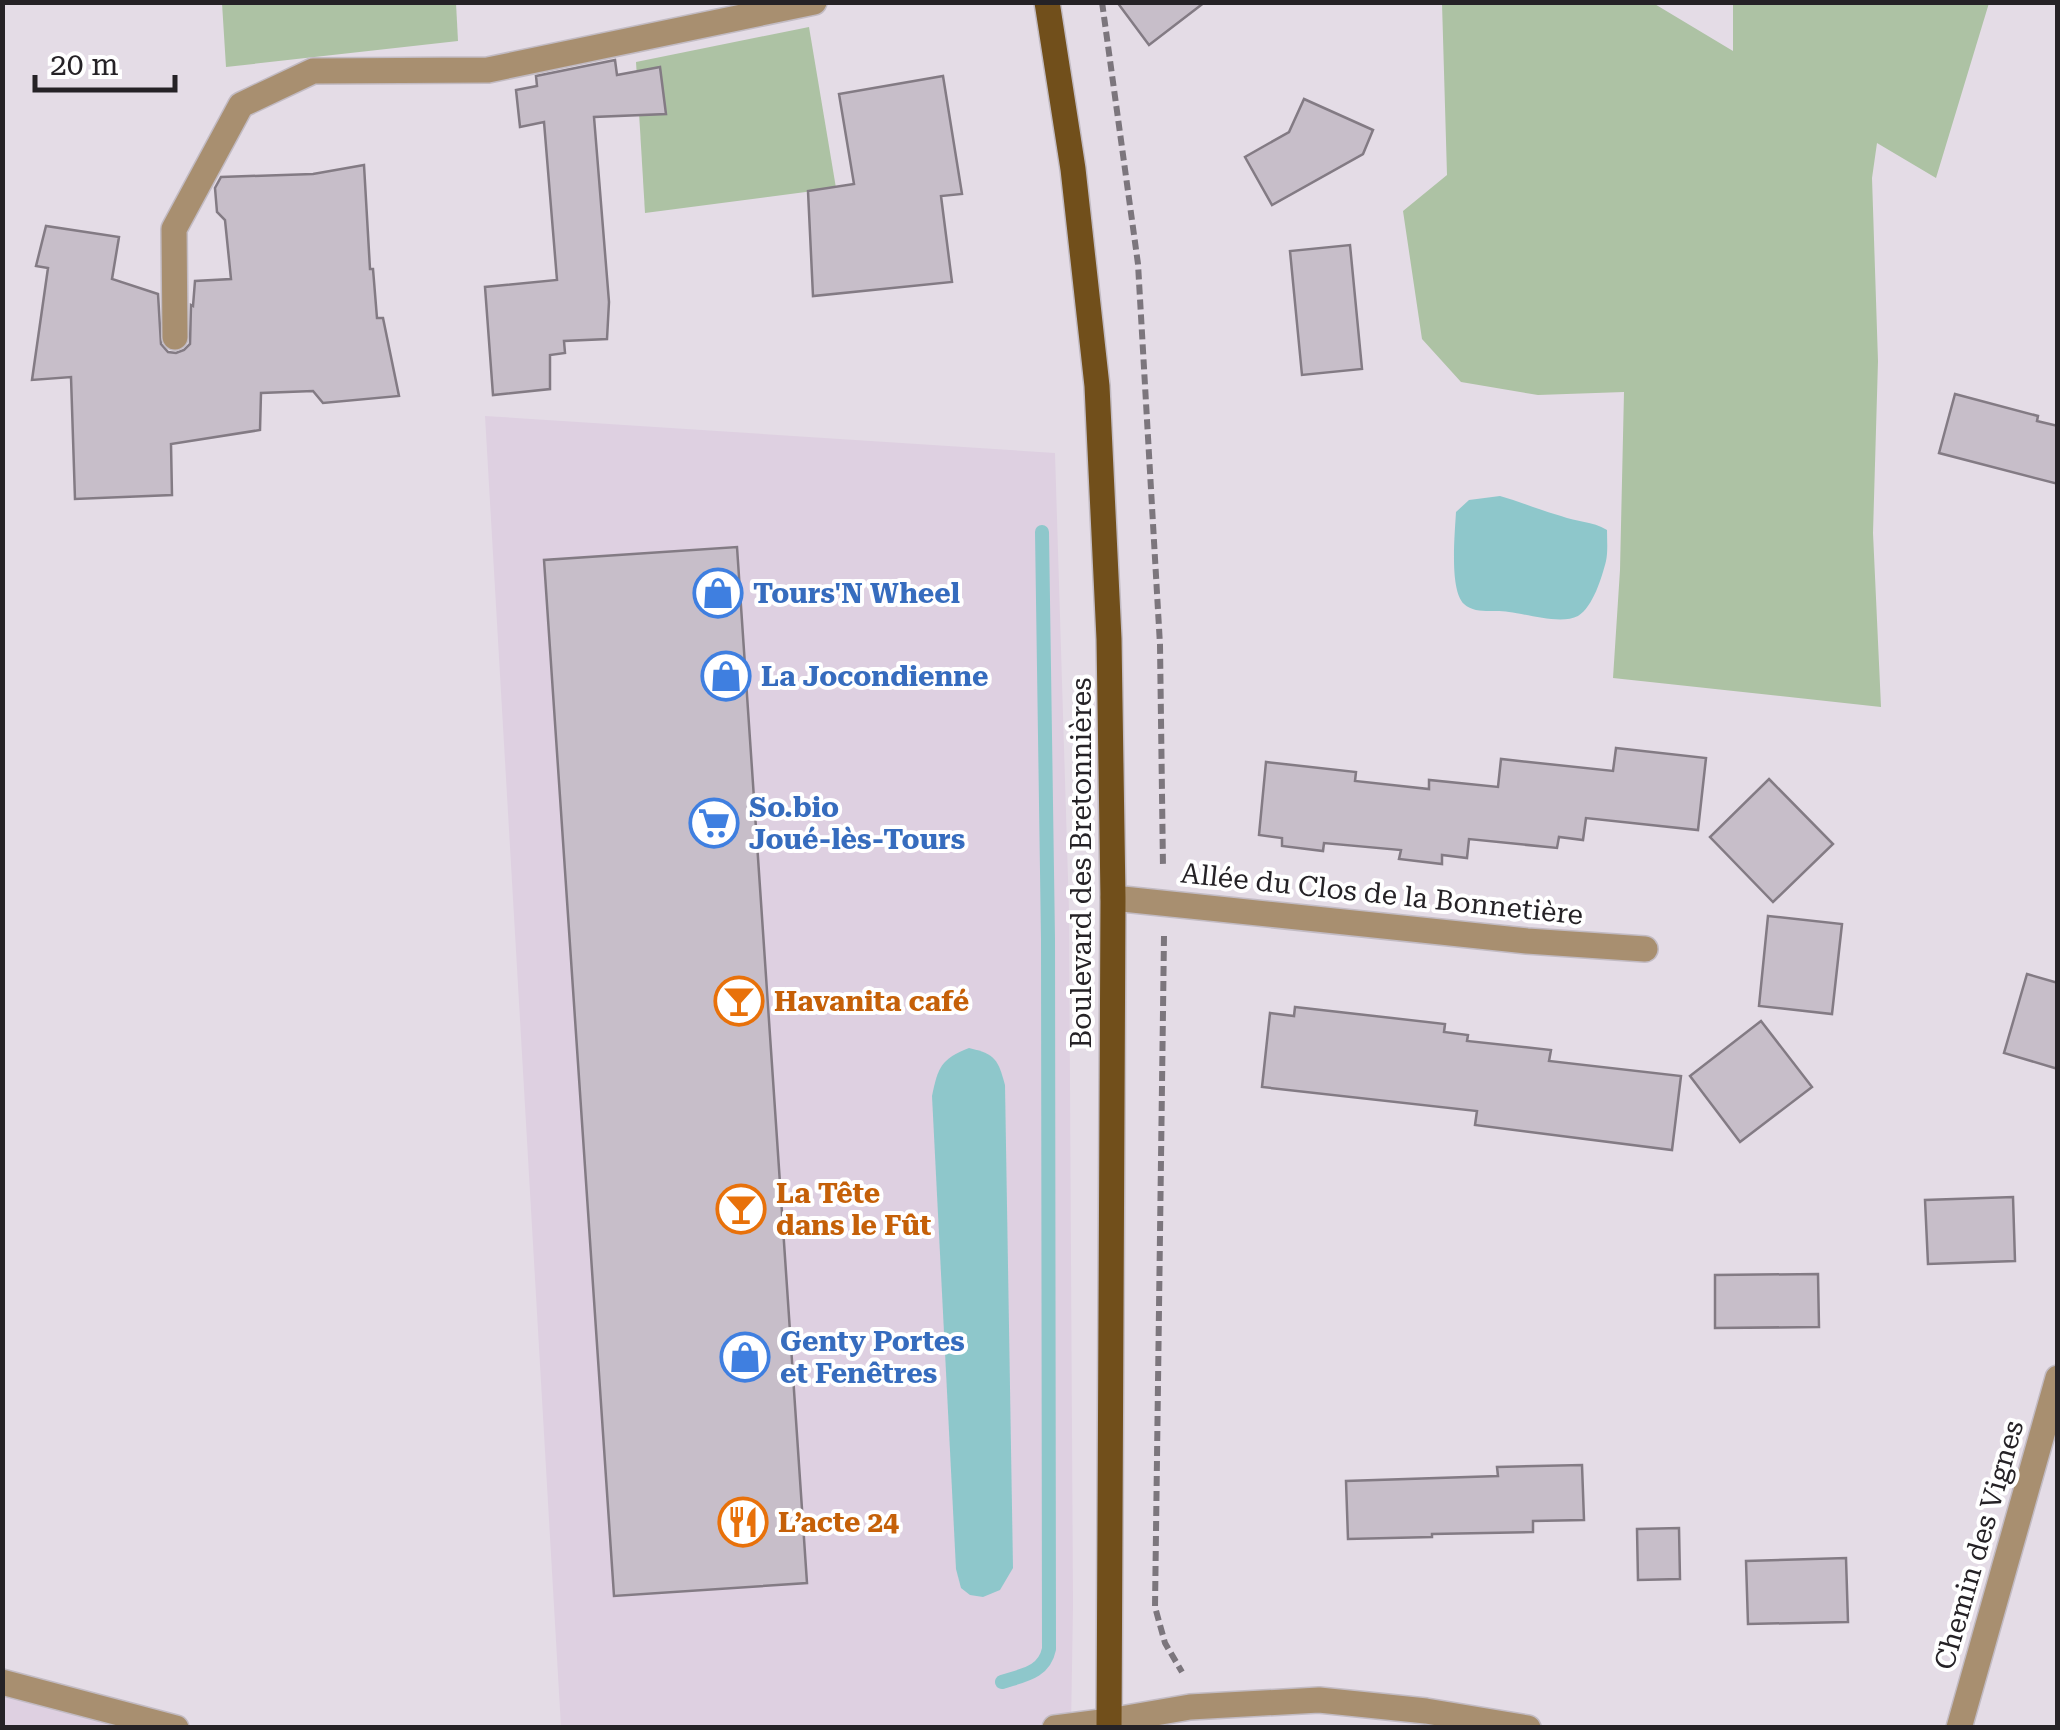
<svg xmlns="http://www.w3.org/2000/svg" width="2060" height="1730" font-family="'Roboto Serif',serif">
<rect width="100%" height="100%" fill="#e4dce6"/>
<g fill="#ded0e1">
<path d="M485 416 1055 453 1069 911 1073 1606 1071 1727H561Z"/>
<path d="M3 1682 176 1728H3Z"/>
</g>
<g fill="#adc2a4">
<path d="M222 3H456L458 41 226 67Z"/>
<path d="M1442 3H1653L1733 51V3H1989L1936 178 1877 143 1872 178 1878 361 1873 533 1881 707 1613 678 1620 570 1624 392 1538 395 1461 382 1422 339 1403 211 1447 175Z"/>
<path d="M809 27 836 188 645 213 636 62Z"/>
</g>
<g fill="#8ec7cb">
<path d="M1500 496C1521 502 1540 510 1561 516 1577 522 1592 521 1607 530 1607 540 1608 552 1606 561 1602 577 1593 607 1578 616 1561 625 1527 614 1509 612 1494 609 1476 615 1464 604 1449 590 1455 532 1456 512L1469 500Z"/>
<path d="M969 1048C996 1054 998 1060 1005 1085L1013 1568 1000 1590 983 1597 970 1595 961 1588 956 1569 932 1096C938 1067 941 1059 969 1048Z"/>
</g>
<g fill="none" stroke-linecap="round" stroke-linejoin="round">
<path stroke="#8ec7cb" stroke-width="14" d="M1002 1682C1023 1675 1044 1673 1049 1649L1048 939 1042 532"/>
</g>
<g fill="#c7bec9" stroke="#837b84" stroke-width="2.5">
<path d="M1117 2H1205L1149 45Z"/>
<path d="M615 60 617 75 660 67 666 114 594 117 609 302 607 339 564 341 565 353 550 355V389L493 395 485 287 557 280 544 122 520 127 516 90 537 86 536 76Z"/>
<path d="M943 76 962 194 941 196 952 282 813 296 808 191 854 184 839 94Z"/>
<path d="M1304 99 1373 130 1363 154 1272 205 1245 157 1289 132Z"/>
<path d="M364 165 370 269H373L377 318H383L399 396 323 403 313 391 261 393 260 430 171 444 172 495 75 499 71 377 32 380 48 268 36 266 46 226 119 237 112 279 158 294 161 344 168 352 176 353 184 350 190 344 191 305 193 306 195 281 231 279 225 220 217 212 215 188 221 177 313 174Z"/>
<path d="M1350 245 1362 369 1302 375 1290 251Z"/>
<path d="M1955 394 2038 416 2037 421 2058 426V484L1939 453Z"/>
<path d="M737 547 807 1583 614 1596 544 560Z"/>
<path d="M1616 748 1706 758 1698 830 1586 818 1583 840 1559 837 1557 848 1469 839 1467 858 1442 855V864L1399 859 1401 850 1324 843 1323 851 1282 846V838L1259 835 1266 762 1356 772 1355 781 1429 789V780L1498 787 1501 759 1613 771Z"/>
<path d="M1769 779 1833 844 1773 902 1710 837Z"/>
<path d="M1768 916 1842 924 1832 1014 1759 1006Z"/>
<path d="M2027 974 2058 983V1069L2004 1053Z"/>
<path d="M1295 1007 1445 1024 1444 1032 1468 1035 1467 1041 1551 1050 1549 1061 1681 1076 1672 1150 1475 1125 1477 1111 1262 1087 1270 1013 1294 1016Z"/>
<path d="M1761 1021 1812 1087 1740 1142 1690 1076Z"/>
<path d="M2013 1197 2015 1261 1928 1264 1925 1200Z"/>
<path d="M1818 1274 1819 1327 1715 1328V1275Z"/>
<path d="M1582 1465 1584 1520 1533 1521V1532L1432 1534V1537L1348 1539 1346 1481 1498 1476 1497 1467Z"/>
<path d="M1679 1528 1680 1579 1638 1580 1637 1529Z"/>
<path d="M1846 1558 1848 1622 1748 1624 1746 1561Z"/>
</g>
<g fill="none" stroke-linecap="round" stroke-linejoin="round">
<g stroke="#c2bbc3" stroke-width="28">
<g id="street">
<path d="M175 337 174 229 241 105 313 71 488 70 814 2"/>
<path d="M1113 898 1527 941 1645 949"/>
<path d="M2 1682 176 1728"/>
<path d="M1055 1728 1109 1721 1190 1707 1319 1700 1426 1711 1528 1728"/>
<path d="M1959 1728 2058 1378"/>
</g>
</g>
<g stroke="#c2bbc3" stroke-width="28">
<path id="primary" d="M1047 2 1073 169 1097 386 1109 639 1113 898 1109 1728"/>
</g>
<g stroke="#7c767d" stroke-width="6" stroke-dasharray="10 5" stroke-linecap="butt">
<path d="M1102 2 1138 264 1160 645 1163 868"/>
<path d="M1164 936 1155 1607 1165 1643 1182 1672"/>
</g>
<use href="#street" stroke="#a88f70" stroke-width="25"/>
<use href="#primary" stroke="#714f1b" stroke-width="25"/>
</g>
<defs>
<g id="shop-ring" transform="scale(2.5)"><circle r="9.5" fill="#fff" stroke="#3f7fe0" stroke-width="1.5"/><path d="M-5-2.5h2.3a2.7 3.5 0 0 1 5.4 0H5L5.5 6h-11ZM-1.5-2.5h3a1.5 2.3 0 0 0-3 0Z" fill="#3f7fe0"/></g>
<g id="supermarket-ring" transform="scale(2.5)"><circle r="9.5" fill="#fff" stroke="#3f7fe0" stroke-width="1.5"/><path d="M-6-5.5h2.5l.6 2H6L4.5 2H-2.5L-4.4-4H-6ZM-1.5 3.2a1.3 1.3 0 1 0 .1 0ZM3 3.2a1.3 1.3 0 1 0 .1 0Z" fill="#3f7fe0"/></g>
<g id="bar-ring" transform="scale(2.5)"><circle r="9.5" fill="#fff" stroke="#e8710a" stroke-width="1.5"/><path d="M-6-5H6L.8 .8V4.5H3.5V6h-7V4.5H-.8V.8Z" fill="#e8710a"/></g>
<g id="restaurant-ring" transform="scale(2.5)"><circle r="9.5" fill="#fff" stroke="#e8710a" stroke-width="1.5"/><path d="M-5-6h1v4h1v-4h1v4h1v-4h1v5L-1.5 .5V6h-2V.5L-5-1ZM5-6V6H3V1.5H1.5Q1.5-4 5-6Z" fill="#e8710a"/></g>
</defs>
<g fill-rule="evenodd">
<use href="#shop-ring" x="718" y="593"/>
<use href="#shop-ring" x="726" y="676"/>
<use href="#supermarket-ring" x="714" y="823"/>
<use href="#bar-ring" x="739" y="1001"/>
<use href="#bar-ring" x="741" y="1209"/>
<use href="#shop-ring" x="745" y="1357"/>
<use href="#restaurant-ring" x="743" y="1522"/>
</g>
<g text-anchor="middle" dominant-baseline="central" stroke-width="8" stroke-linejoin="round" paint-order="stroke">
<g font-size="28" font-weight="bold" fill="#366cbe" stroke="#fff" text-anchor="start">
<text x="753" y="593">Tours'N Wheel</text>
<text x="761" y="676">La Jocondienne</text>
<text x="749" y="807">So.bio<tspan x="749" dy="32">Joué-lès-Tours</tspan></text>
<text x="780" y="1341">Genty Portes<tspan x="780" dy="32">et Fenêtres</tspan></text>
</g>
<g font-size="28" fill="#252226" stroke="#fff">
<text transform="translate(1081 863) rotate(-90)">Boulevard des Bretonnières</text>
<text transform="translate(1382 894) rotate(6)">Allée du Clos de la Bonnetière</text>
<text transform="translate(1979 1545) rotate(-74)">Chemin des Vignes</text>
</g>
<g font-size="28" font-weight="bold" fill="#c56008" stroke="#fff" text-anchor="start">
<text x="774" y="1001">Havanita café</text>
<text x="776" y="1193">La Tête<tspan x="776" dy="32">dans le Fût</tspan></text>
<text x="778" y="1522">L’acte 24</text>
</g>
</g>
<rect width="2060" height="1730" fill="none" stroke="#252226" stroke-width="10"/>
<path d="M35 75v15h140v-15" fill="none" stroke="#252226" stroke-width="5"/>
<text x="50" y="75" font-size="30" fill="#252226" stroke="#ffffff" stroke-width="8" paint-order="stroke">20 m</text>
</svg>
